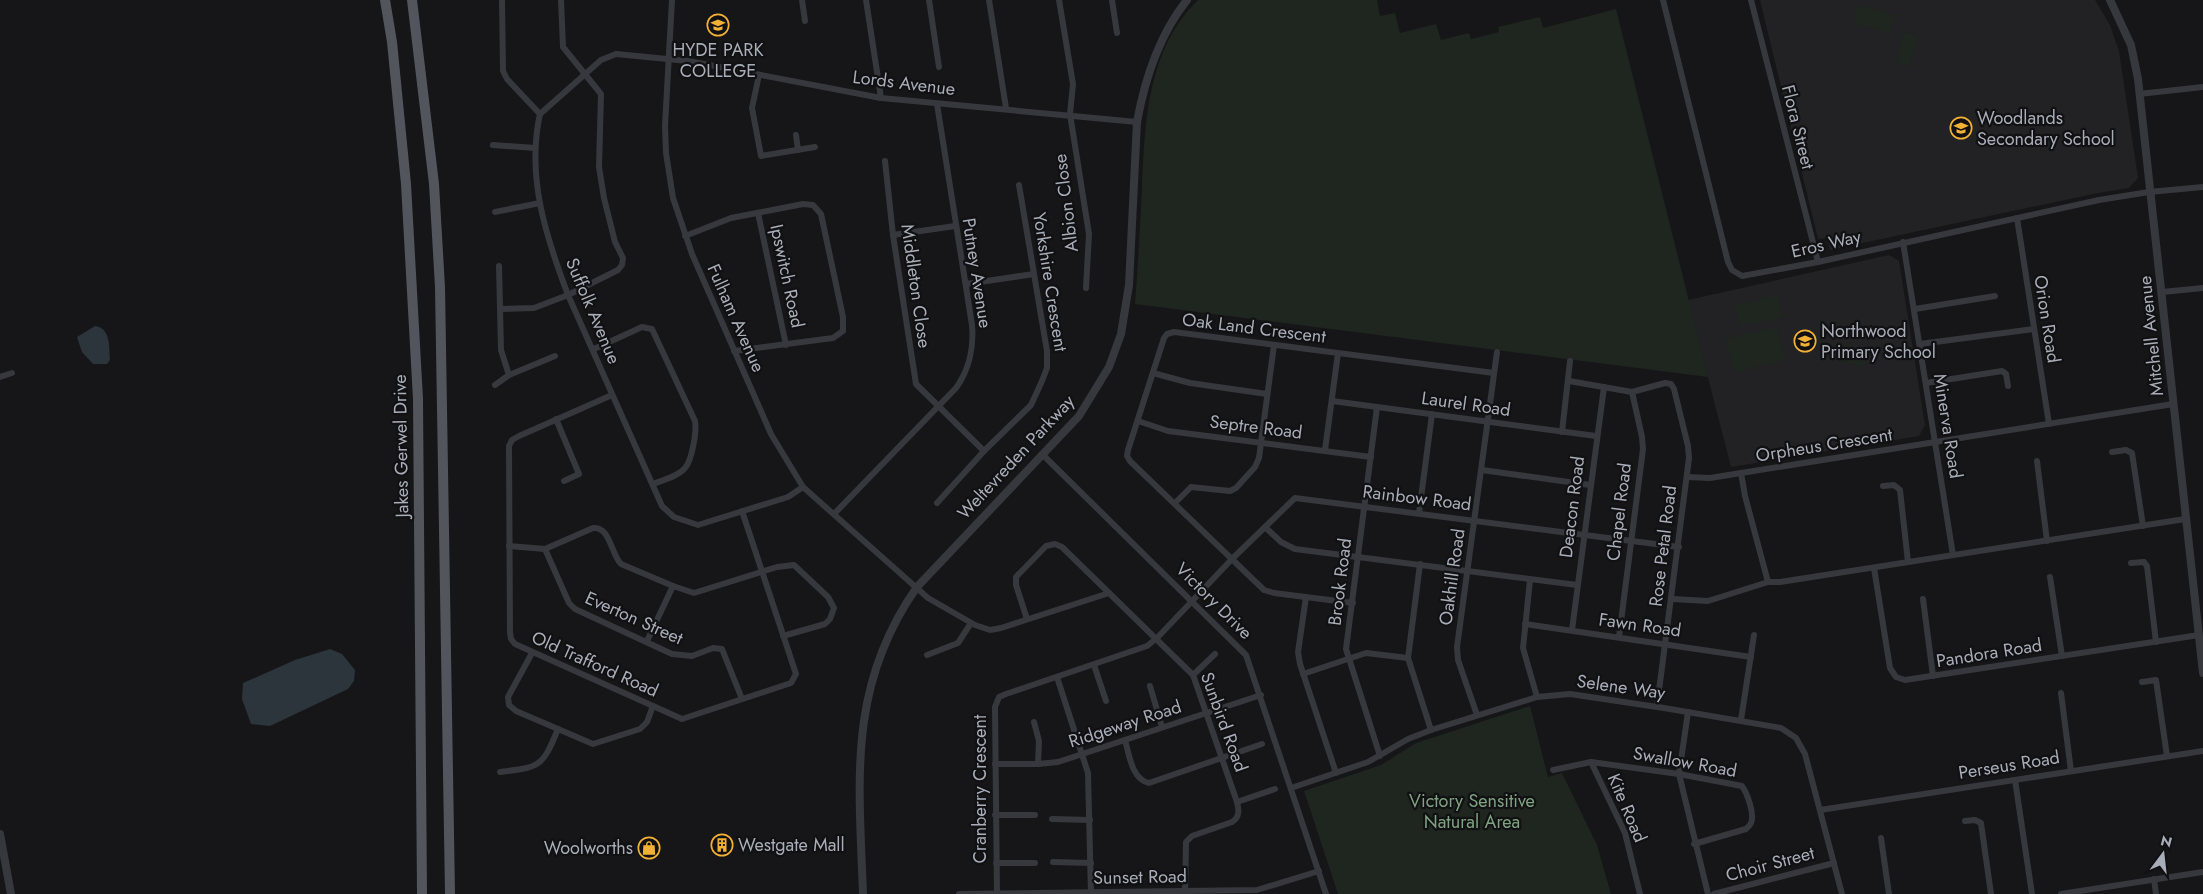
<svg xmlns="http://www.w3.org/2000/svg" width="2203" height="894" font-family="Jost,sans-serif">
<rect width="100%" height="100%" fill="#161618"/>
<g fill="#222225">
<path d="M1760 0H2095L2110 25 2119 51 2138 178 2129 188 2098 193 1830 250 1827 238 1818 239Z"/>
<path d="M1889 255 1899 261 1925 425 1919 436 1731 467 1688 300Z"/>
</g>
<g fill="#1e261f">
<path d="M1198 0H1377L1380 16 1395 13 1400 33 1436 24 1441 40 1469 33 1471 39 1499 32 1498 27 1540 17 1543 28 1616 9 1708 377 1135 304C1138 266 1140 227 1142 189 1145 123 1147 49 1198 0Z"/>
<path d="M1859 4 1895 15 1889 33 1853 23Z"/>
<path d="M1904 32 1918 36 1909 66 1896 62Z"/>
<path d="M1778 295 1783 317 1740 326 1735 305Z"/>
<path d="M1777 327 1785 361 1734 372 1726 338Z"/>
<path d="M1833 342 1868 351 1863 367 1828 357Z"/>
<path d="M1530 706 1548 777 1562 773 1597 845 1611 894H1338L1304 791 1381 765 1416 743Z"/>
</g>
<g fill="#2c353c">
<path d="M95 326C111 328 109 347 110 360L107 364H93L82 352 77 337Z"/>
<path d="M330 649 342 654 355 670 354 681 348 689 270 726 251 724 242 699 243 683 295 660Z"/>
</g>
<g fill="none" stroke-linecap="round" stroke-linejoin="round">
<g stroke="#37383d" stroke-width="6">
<path d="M502 0 503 71 507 79 540 114"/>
<path d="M672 0 665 126 666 153 673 198 692 254 771 434 803 487 928 598 975 625 990 630 1001 628 1109 593"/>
<path d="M802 0 805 21"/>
<path d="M866 0 881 98"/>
<path d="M929 0 939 67"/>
<path d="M989 0 1006 108"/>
<path d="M1059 0 1073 84 1070 114 1089 234 1086 288"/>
<path d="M1112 0 1117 33"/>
<path d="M1663 0 1728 262 1732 270 1742 276 1818 262 2099 200 2149 192 2203 187"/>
<path d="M1751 0 1818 262"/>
<path d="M759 75 752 108 761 156 815 147"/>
<path d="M2139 94 2203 87"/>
<path d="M796 135 798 150"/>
<path d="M493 145 535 148"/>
<path d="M885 161 893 235 916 384 984 451"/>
<path d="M495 212 540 203"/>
<path d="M758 213 786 345"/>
<path d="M2017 218 2049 424"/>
<path d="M893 235 955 226"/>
<path d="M685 236 731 218 803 204 813 205 821 214 843 317V331L833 338 734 351"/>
<path d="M1903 242 1953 555"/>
<path d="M499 266 501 350 509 375"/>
<path d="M966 284 1034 274"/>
<path d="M2162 292 2203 288"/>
<path d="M500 309 534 308 568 295 618 270 622 265 623 258 615 242 604 198 599 167 601 94 563 47 561 0"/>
<path d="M1915 309 1995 296"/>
<path d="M1920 344 2034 329"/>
<path d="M594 349 642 327 652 329 695 421C697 431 692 460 685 468 679 476 663 480 653 484"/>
<path d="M1153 373 1190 383 1267 394"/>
<path d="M0 377 12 373"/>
<path d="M1569 381 1632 392 1665 383 1671 384 1674 389 1688 446 1689 458 1657 706"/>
<path d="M1926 383 2002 371 2006 374 2008 386"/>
<path d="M495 385 509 375 555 356"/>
<path d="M612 395 519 436 512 440 509 446 510 632 511 639 515 644 682 719 791 683 796 674 742 511"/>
<path d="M1332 401 1596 436"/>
<path d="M2173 404 1741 473 1745 496 1768 582H1780L2185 519"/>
<path d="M1377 407 1346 649 1380 756"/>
<path d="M556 419 579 474 564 481"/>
<path d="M1138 421 1168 431 1371 457"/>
<path d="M1562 432 1570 361"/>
<path d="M1325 450 1338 353"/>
<path d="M2112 452 2126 450 2132 453 2143 526"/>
<path d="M1043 455 1246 655 1326 894"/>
<path d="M2037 461 2047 541"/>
<path d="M1482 470 1590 485"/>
<path d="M1687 477 1710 478 1741 473"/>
<path d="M1883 486 1894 485 1900 490 1908 562"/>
<path d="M803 487 788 497 698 525 674 517 662 506 568 295C546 237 526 176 540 114L601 60 616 54 688 61 881 98 1137 122"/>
<path d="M937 503 984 451 1031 405 1042 381 1047 368V351L1019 185"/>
<path d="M1175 503 1191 487 1230 491 1236 488 1255 467 1259 458 1274 345"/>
<path d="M1419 513 1432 414"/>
<path d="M834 514 956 388C969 370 974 347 972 325L937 104"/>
<path d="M1265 527 1281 542 1295 549 1577 585"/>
<path d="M509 546 545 549 593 528C610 526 611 554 621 564L673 586 694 593 777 567 794 565 828 597 834 608 830 619 825 624 783 636"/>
<path d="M545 549 569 603 575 609 672 654 692 656 713 648 722 649 742 699"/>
<path d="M2131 563 2144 562 2147 566 2156 642"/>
<path d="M1420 564 1408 658 1431 730"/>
<path d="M1874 568 1890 668 1896 677 1905 680 2199 635"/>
<path d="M2050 577 2062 656"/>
<path d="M1530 580 1523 648 1537 697"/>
<path d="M1306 597 1298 652 1300 664 1336 773"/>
<path d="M1672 599 1708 601 1768 582"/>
<path d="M1923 599 1933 676"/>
<path d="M1353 603 1274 593 1264 590 1130 461 1127 456 1128 450 1164 338 1167 334 1174 332 1494 373"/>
<path d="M1027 619 1016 585V577L1046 546 1055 544 1062 547 1193 675 1237 802C1239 810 1240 817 1232 822L1192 836 1186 842 1185 894"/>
<path d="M1525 624 1751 657"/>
<path d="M1572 630 1604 387"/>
<path d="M1619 637 1643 449 1642 437 1632 392"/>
<path d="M647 641 673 586"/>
<path d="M532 653 508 697 509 705 516 711 593 744 640 729 647 722 653 706"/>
<path d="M927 655 958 643 971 623"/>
<path d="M1094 665 1106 701"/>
<path d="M1303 674 1366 653 1408 658"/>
<path d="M1193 675 1215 654"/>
<path d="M1057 677 1088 773 1091 894"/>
<path d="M2142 682 2156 680 2167 756"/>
<path d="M1150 686 1162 727"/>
<path d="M2061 693 2071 771"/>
<path d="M1688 712 1679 774 1708 894"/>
<path d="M1477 715 1458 660 1457 647 1497 352"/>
<path d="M1741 720 1754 635"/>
<path d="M1034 722 1039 741 1038 764"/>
<path d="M1125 740C1129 754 1132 780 1149 783L1262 744"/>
<path d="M1591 762 1625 833 1640 894"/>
<path d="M995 764H1038L1058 762 1261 695"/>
<path d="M1553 770 1591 762 1679 774 1742 786C1747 793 1755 814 1751 823 1751 824 1747 828 1746 829L1694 844"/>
<path d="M500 772C540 767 542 768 558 729"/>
<path d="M2015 780 2032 894"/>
<path d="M1291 788 1368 762 1408 739 1431 730 1537 697 1570 694 1664 708 1781 728 1796 738 1805 754 1842 894"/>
<path d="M1237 802 1275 789"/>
<path d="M1820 810 2203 751"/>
<path d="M995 815H1035"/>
<path d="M1052 819 1090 820"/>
<path d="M1965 821 1975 820 1981 823 1991 894"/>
<path d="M1881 838 1889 894"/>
<path d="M1053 862 1091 863"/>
<path d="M996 863H1035"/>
<path d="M2154 879 2156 894"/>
<path d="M959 894 1257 890 1319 871"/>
<path d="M997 894 995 707 999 697 1006 694 1147 646 1157 638 1232 559 1295 498 1679 547"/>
<path d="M1714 894 1834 863"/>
<path d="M2061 894 2203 872"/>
</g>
<g stroke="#37383d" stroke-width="8">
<path d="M2110 0 2131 45 2138 79 2203 673"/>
<path d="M0 834 11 894"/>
<path d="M863 894C859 781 847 686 917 587L1079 416 1109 367 1121 334 1129 285 1137 122C1145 78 1159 35 1187 0"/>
</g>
<g stroke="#53555c" stroke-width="10">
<path d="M385 0 392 42 406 184 418 399 422 894"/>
<path d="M412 0 434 184 440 287 450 894"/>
</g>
</g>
<defs>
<g id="school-ring" transform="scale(1.125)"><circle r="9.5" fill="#111113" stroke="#f2b134" stroke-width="1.5"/><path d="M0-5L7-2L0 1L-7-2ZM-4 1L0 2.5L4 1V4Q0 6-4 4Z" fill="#f2b134"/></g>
<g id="building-ring" transform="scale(1.125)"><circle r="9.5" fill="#111113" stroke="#f2b134" stroke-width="1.5"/><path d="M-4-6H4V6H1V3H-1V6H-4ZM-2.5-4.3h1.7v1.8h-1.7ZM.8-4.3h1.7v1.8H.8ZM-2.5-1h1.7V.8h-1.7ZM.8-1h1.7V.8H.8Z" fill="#f2b134"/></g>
<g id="shop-ring" transform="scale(1.125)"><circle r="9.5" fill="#111113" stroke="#f2b134" stroke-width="1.5"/><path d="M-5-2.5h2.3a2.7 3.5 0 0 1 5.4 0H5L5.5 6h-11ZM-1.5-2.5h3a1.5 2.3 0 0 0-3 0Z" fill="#f2b134"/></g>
</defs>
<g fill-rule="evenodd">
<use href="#school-ring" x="718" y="25"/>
<use href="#school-ring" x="1961" y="128"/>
<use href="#school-ring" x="1805" y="341"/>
<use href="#building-ring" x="722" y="845"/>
<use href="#shop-ring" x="649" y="848"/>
</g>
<g text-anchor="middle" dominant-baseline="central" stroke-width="4.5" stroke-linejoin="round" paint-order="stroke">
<g font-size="18" fill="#a8adb8" stroke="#111113" text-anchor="start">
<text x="718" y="50" text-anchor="middle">HYDE PARK<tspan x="718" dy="21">COLLEGE</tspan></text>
<text x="1977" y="118">Woodlands<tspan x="1977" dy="21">Secondary School</tspan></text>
<text x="1821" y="331">Northwood<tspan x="1821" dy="21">Primary School</tspan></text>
<text x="738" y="845">Westgate Mall</text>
<text x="633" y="848" text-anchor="end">Woolworths</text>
</g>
<g font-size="18" fill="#a8adb8" stroke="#111113">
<text transform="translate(904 83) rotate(7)">Lords Avenue</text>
<text transform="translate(1798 127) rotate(76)">Flora Street</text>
<text transform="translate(1066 203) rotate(-97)">Albion Close</text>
<text transform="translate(1826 244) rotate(-13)">Eros Way</text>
<text transform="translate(977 273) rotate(81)">Putney Avenue</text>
<text transform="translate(787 276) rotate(78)">Ipswitch Road</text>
<text transform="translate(1050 282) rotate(81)">Yorkshire Crescent</text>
<text transform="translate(916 286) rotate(82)">Middleton Close</text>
<text transform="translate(593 311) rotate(67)">Suffolk Avenue</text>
<text transform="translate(736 318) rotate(66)">Fulham Avenue</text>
<text transform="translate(2047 319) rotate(81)">Orion Road</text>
<text transform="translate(1254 328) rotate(7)">Oak Land Crescent</text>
<text transform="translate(2151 336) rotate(-96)">Mitchell Avenue</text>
<text transform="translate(1466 404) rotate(8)">Laurel Road</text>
<text transform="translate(1948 426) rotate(81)">Minerva Road</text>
<text transform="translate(1256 427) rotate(7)">Septre Road</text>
<text transform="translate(1824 445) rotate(-9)">Orpheus Crescent</text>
<text transform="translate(401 446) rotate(-91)">Jakes Gerwel Drive</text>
<text transform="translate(1016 457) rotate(-47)">Weltevreden Parkway</text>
<text transform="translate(1417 498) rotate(7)">Rainbow Road</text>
<text transform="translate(1572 507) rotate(-83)">Deacon Road</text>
<text transform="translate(1619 512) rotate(-83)">Chapel Road</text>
<text transform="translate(1663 546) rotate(-83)">Rose Petal Road</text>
<text transform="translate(1452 577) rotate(-82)">Oakhill Road</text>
<text transform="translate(1340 582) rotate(-83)">Brook Road</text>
<text transform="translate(1214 601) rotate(45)">Victory Drive</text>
<text transform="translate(634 618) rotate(24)">Everton Street</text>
<text transform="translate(1640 625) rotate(8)">Fawn Road</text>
<text transform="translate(1989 653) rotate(-9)">Pandora Road</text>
<text transform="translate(595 664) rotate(24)">Old Trafford Road</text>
<text transform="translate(1621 687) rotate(8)">Selene Way</text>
<text transform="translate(1224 722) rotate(70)">Sunbird Road</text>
<text transform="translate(1125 724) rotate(-18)">Ridgeway Road</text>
<text transform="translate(1685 762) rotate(10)">Swallow Road</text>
<text transform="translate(2009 765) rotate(-9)">Perseus Road</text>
<text transform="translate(980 789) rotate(-90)">Cranberry Crescent</text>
<text transform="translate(1627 808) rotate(67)">Kite Road</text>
<text transform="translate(1770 864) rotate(-15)">Choir Street</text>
<text transform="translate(1140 877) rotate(-1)">Sunset Road</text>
</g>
<g font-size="18" fill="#7fa381" stroke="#111113">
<text x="1472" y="801">Victory Sensitive<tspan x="1472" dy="21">Natural Area</tspan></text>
</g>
</g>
<g transform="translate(2163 854) rotate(15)" stroke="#111113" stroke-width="4" paint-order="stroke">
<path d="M0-4L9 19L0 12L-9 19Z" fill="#a8adb8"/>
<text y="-8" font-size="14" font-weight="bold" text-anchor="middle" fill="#a8adb8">N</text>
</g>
</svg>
